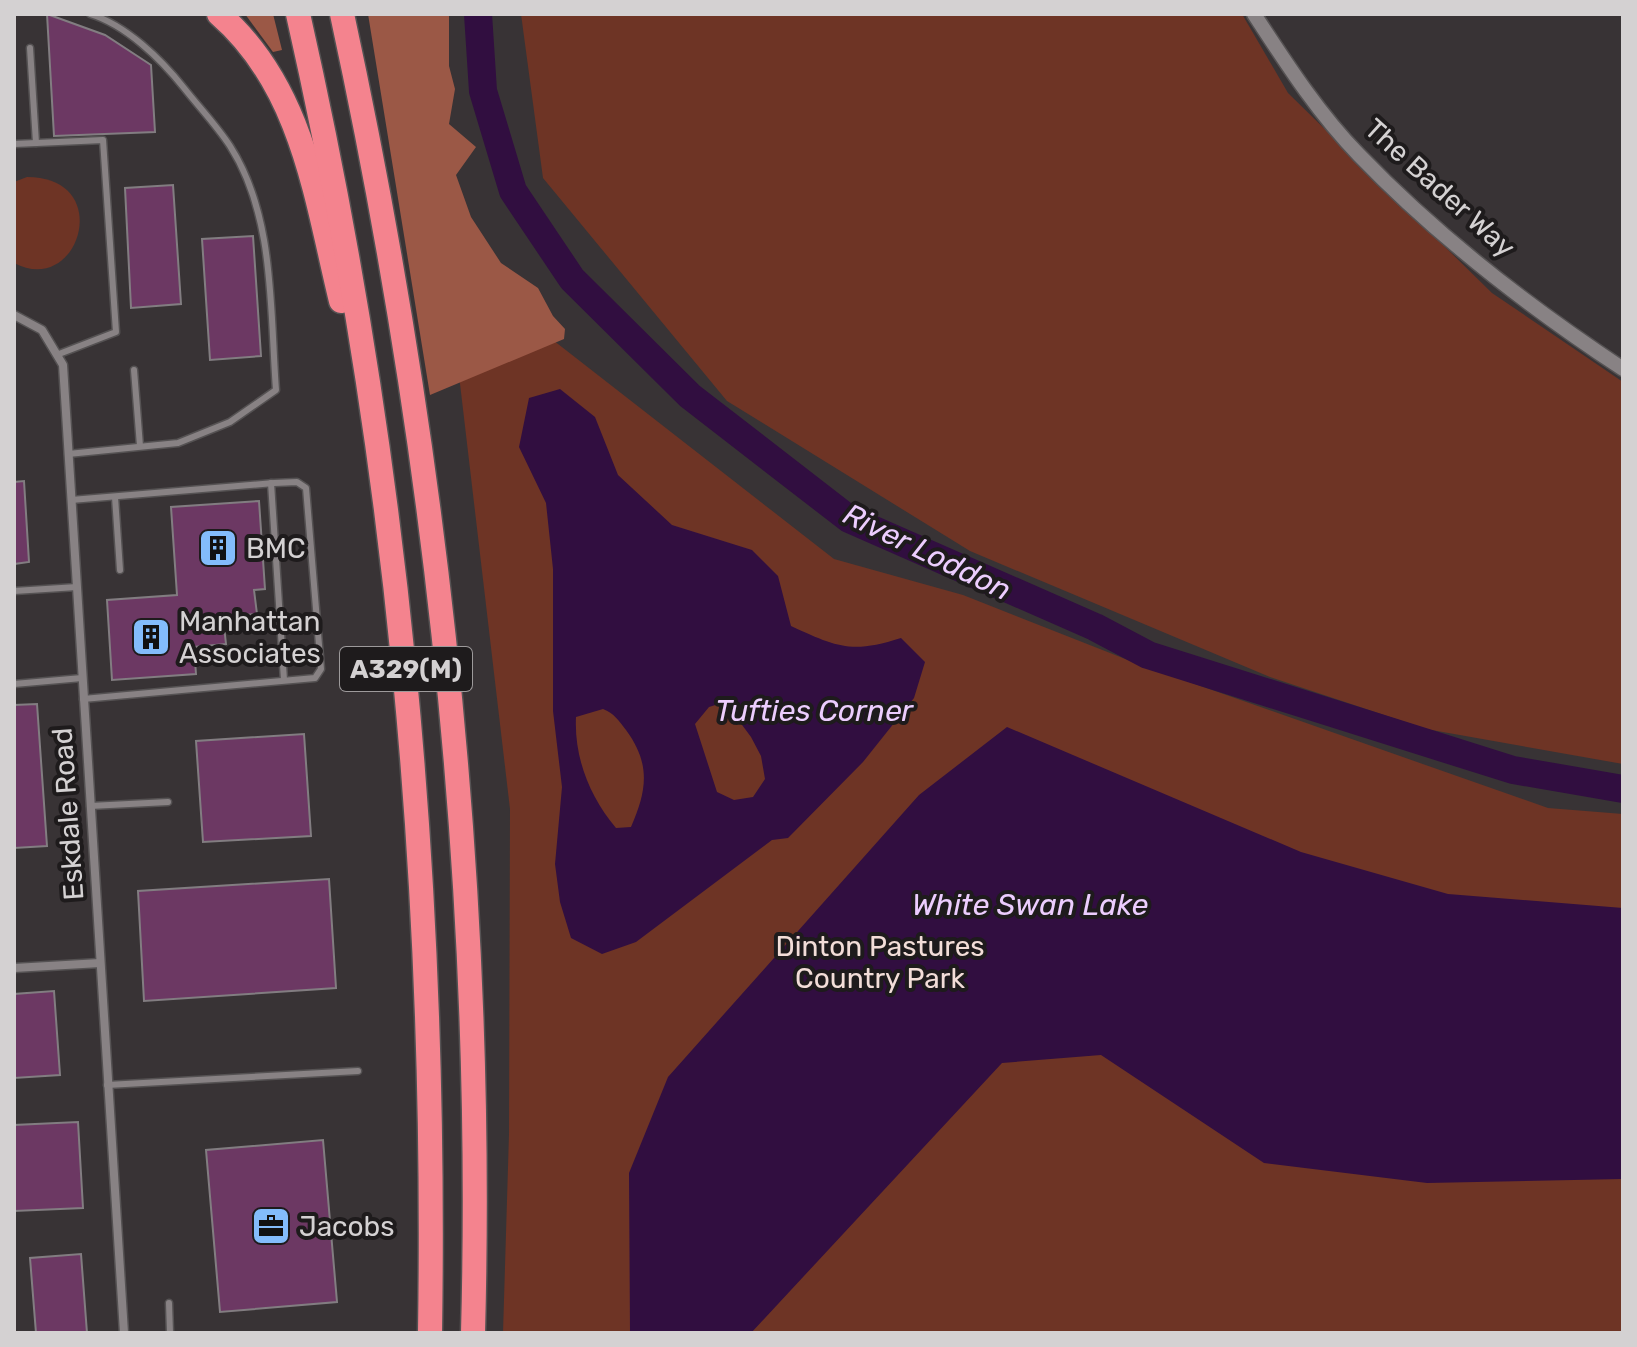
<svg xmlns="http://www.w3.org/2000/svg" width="1637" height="1347" font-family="Rubik,sans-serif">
<rect width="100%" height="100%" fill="#383335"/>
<g fill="#6e3425">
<path d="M521 14H1242L1288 93 1492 293 1623 382V764L1426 729 1270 677 970 551 727 401 543 178Z"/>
<path d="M27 177C116 177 79 298 14 263V182Z"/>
<path d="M445 256 834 559 963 595 1138 664 1548 808 1623 814V1333H503L509 1134 510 809Z"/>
</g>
<g fill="#9b5846">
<path d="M245 14H273L282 50 273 52Z"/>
<path d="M368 14H449V66L455 89 449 124 476 147 456 175 471 217 501 263 538 288 553 316 565 329 564 339 430 395Z"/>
</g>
<g fill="#310e40" fill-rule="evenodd">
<path d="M560 389 595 417 618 475 672 525 752 550 778 576 791 626C837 647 851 654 901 638L925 662 914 698 863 762 788 838 772 840 636 942 602 954 571 938 560 902 555 864 562 787 553 711V569L546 503 519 447 529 398ZM725 702 751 737 761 756 765 779 753 797 734 800 717 792 695 724 709 707ZM603 709C614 713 619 721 626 730 651 764 647 790 631 827L616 828C590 797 574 758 576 717Z"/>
<path d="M1007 727 1301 852 1448 894 1623 908V1179L1427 1183 1264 1163 1101 1055 1002 1063 751 1333H630L629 1173 668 1077 919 795Z"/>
</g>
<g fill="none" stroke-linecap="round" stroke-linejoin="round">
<path stroke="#310e40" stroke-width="28" d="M478 14 483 91 513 191 572 279 690 396 849 519 1095 627 1148 655 1513 770 1623 789"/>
</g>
<g fill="#6c3863" stroke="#827d81" stroke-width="2">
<path d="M47 14 105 35 151 65 155 132 54 136Z"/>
<path d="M173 185 181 304 131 308 125 188Z"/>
<path d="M253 236 261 356 210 360 202 239Z"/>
<path d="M24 481 29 562 14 564V482Z"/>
<path d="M259 501 265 589 254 590 257 614 223 617 226 644 194 647 196 674 112 680 107 600 177 595 171 507Z"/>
<path d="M37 704 47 846 14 848V705Z"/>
<path d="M304 734 311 836 203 842 196 741Z"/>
<path d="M329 879 336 988 144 1001 138 891Z"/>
<path d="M54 991 60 1075 14 1078V994Z"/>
<path d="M78 1122 83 1208 14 1211V1125Z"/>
<path d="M323 1140 337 1302 220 1312 206 1150Z"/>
<path d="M81 1254 87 1333H36L30 1258Z"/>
</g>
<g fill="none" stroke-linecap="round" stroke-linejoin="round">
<g stroke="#555253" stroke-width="9">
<g id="service">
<path d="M30 48 36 143"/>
<path d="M14 144 103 140 116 332 59 354"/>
<path d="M134 370 140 446"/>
<path d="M68 454 178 443 230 422 276 390C270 311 275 216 230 146 217 126 199 107 184 88 161 59 126 25 90 14"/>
<path d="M271 483 284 680"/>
<path d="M115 497 120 570"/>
<path d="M71 500 274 483 297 482 306 488 321 669 315 678 83 699"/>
<path d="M14 591 77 587"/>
<path d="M14 684 82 678"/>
<path d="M90 806 168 802"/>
<path d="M107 1085 358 1071"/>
<path d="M169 1303 170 1333"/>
</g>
</g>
<g stroke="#555253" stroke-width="11">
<g id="minor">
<path d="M14 315 42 330 63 365 124 1333"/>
<path d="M14 968 100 963"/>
</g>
</g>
<g stroke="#555253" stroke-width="17">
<path id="tertiary" d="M1254 14C1286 63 1318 113 1359 155 1435 234 1532 309 1623 369"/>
</g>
<g stroke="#555253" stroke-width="27">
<g id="motorway">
<path d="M219 14C303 87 316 199 341 301"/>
<path d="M298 14C398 455 437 882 430 1333"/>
<path d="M342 14C436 448 485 889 473 1333"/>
</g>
</g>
<use href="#service" stroke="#888284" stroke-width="6"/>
<use href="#minor" stroke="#888284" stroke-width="8"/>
<use href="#tertiary" stroke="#888284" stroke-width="14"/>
<use href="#motorway" stroke="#f4838e" stroke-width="24"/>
</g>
<defs>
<g id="building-square" transform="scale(2)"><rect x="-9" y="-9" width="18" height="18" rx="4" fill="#83bcfb" stroke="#1e1b1c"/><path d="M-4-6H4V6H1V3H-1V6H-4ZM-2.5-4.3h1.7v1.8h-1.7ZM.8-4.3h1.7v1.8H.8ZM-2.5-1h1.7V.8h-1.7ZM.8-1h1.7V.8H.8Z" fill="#111"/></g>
<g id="office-square" transform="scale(2)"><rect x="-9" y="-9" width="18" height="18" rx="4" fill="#83bcfb" stroke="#1e1b1c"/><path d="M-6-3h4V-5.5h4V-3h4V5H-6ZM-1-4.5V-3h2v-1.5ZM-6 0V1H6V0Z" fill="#111"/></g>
</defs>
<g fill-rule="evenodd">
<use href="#building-square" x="218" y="548"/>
<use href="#building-square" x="151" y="637"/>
<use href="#office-square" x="271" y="1226"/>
</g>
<g text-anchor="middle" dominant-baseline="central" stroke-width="8" stroke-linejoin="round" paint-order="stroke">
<rect fill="#1e1b1c" stroke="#9d9a9b" stroke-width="2" x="340" y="647" width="132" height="44" rx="6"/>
<g font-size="26" font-weight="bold" fill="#d4d1d2">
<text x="406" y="669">A329(M)</text>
</g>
<g font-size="28" fill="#d4d1d2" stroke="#1e1b1c">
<text transform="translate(1440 188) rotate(42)">The Bader Way</text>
<text transform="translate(68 814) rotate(-94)">Eskdale Road</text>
</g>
<g font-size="28" fill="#d4d1d2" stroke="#1e1b1c" text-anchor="start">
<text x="246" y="548">BMC</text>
<text x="179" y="621">Manhattan<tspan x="179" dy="32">Associates</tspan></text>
<text x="299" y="1226">Jacobs</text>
</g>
<g font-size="28" fill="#f2ddd8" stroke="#1e1b1c">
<text x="880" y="946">Dinton Pastures<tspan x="880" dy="32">Country Park</tspan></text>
</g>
<g font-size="30" font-style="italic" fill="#eccdfe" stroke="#1e1b1c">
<text transform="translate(927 552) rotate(26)">River Loddon</text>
<text x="814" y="711">Tufties Corner</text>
<text x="1030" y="905">White Swan Lake</text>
</g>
</g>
<rect width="1637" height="1347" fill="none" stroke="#d4d1d2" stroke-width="32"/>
</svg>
